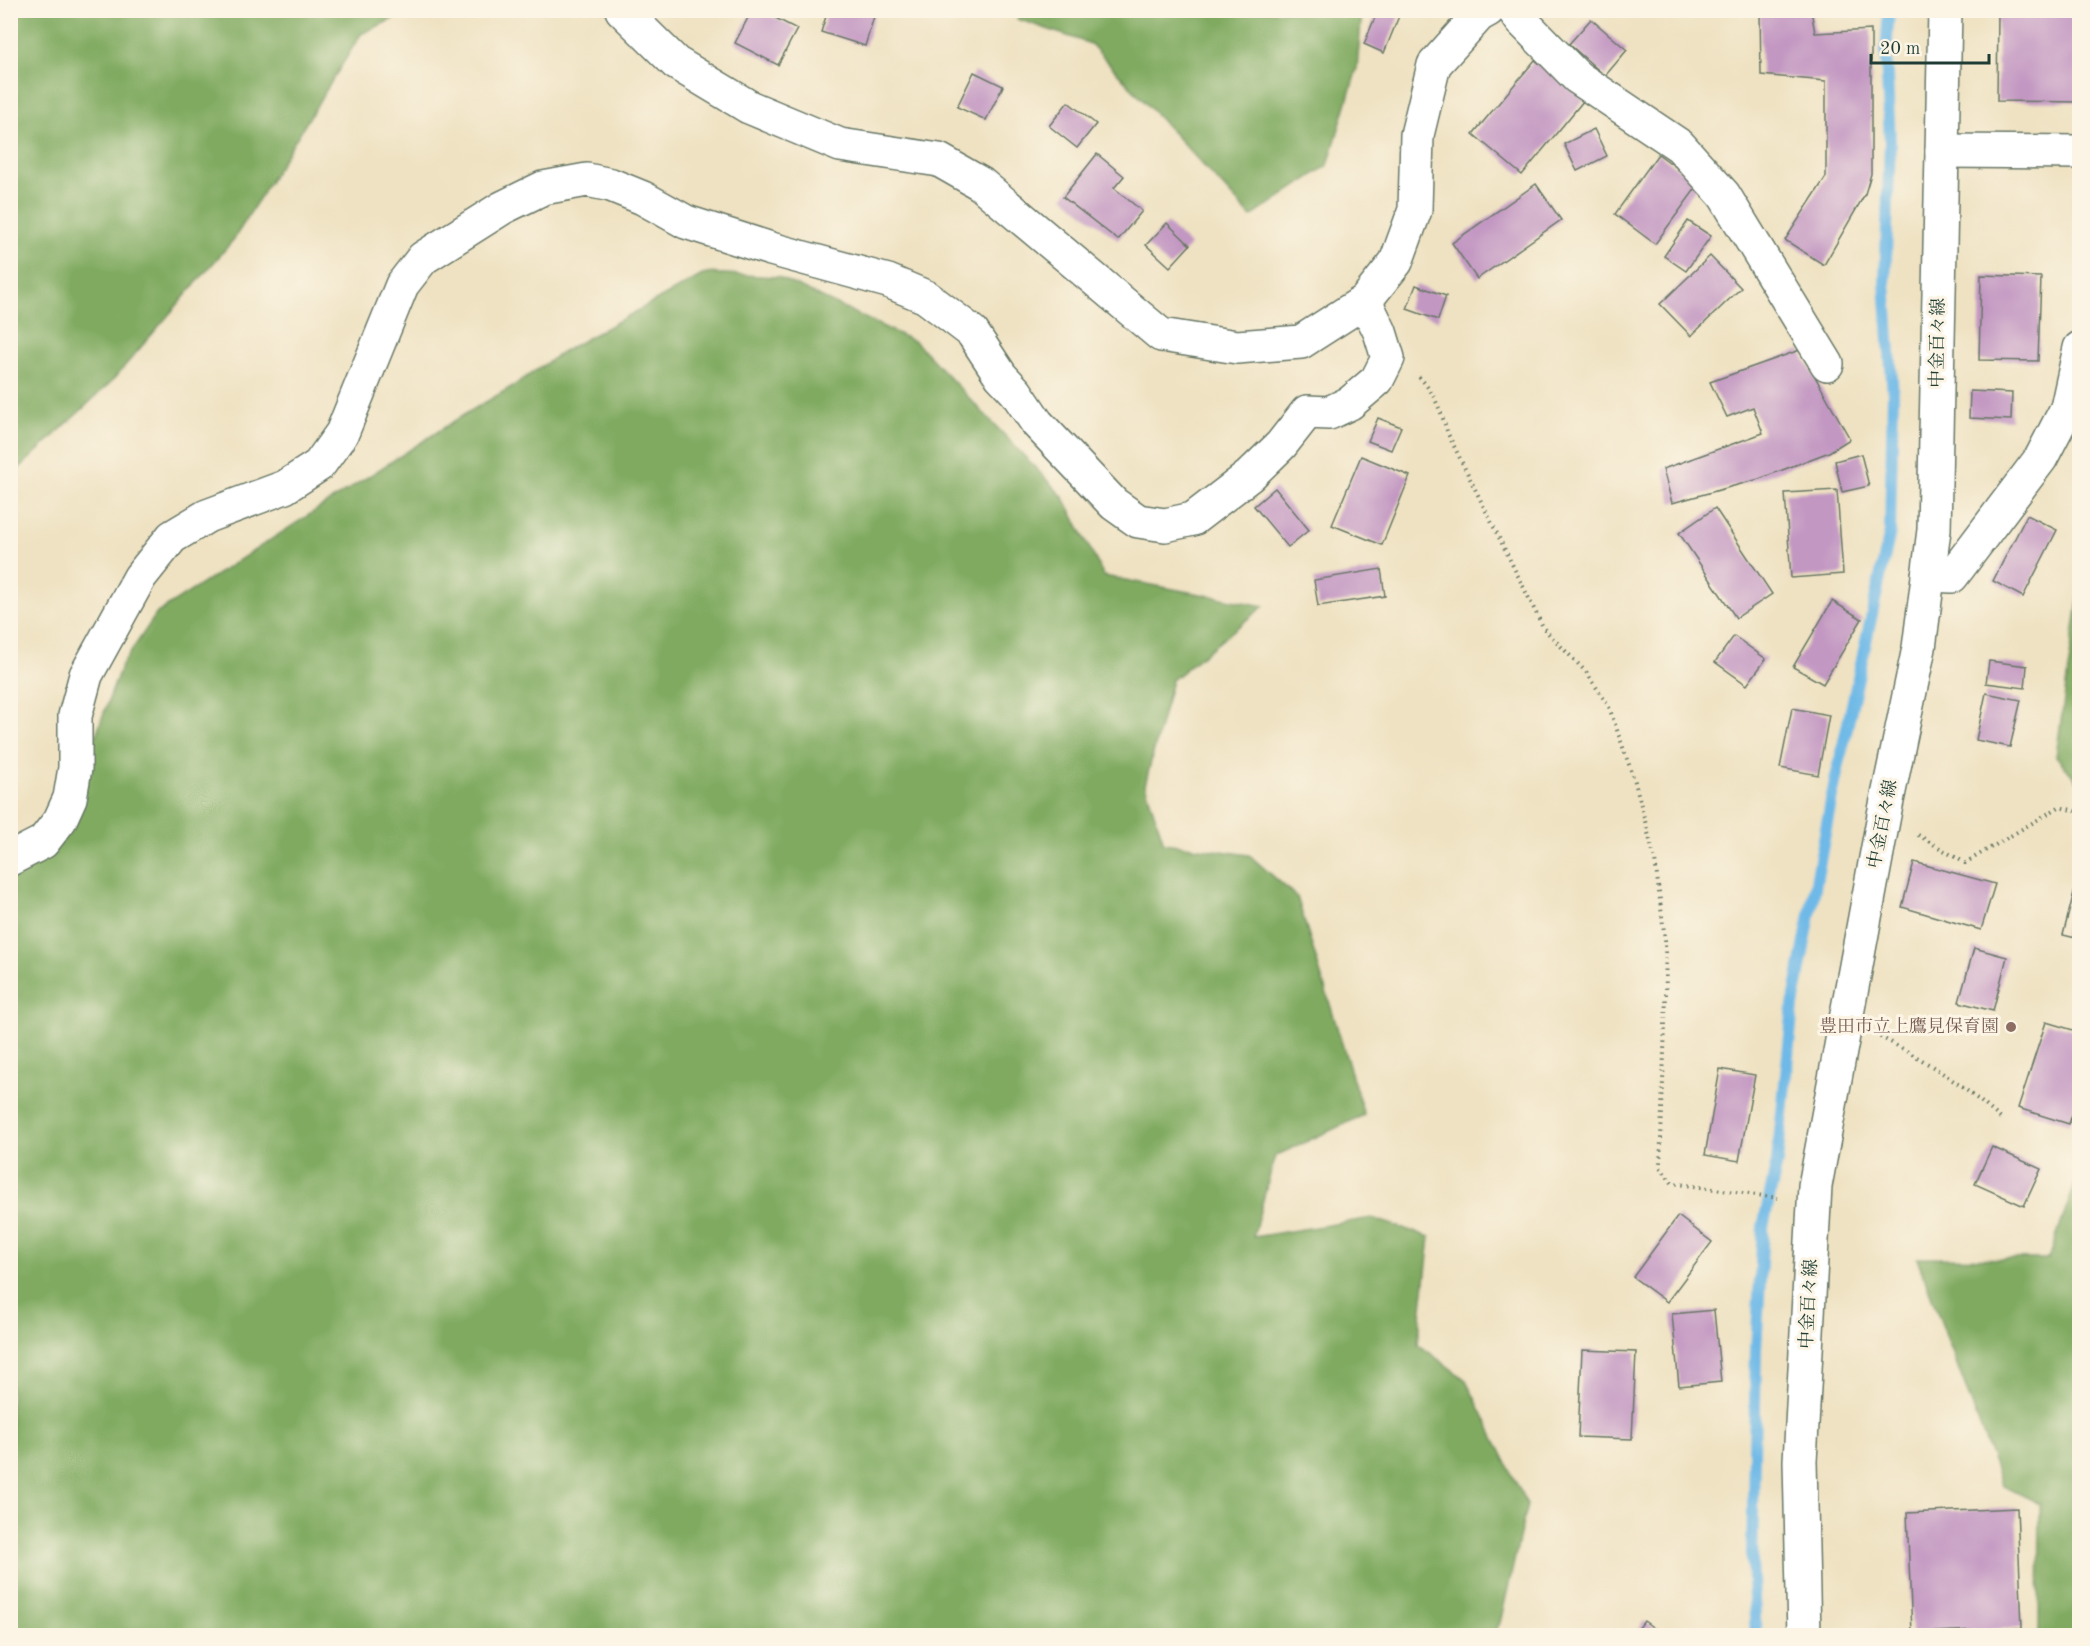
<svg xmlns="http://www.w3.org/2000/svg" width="2090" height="1646" font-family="'Old Standard TT','Noto Serif JP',serif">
<rect width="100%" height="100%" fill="#fcf5e5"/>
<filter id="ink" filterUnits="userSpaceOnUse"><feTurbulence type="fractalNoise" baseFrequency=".0167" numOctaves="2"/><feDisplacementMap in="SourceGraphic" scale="12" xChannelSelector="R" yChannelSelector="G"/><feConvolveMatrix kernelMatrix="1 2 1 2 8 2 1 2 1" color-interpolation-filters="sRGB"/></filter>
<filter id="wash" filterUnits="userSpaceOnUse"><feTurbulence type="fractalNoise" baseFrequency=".008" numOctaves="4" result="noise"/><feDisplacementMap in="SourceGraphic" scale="24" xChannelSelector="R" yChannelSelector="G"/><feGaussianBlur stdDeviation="1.35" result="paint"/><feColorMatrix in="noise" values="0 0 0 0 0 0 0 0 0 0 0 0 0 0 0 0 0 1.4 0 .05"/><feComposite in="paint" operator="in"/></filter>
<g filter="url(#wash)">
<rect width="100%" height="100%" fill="#efe2c2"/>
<g fill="#80aa61" stroke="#50744a" stroke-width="1.5">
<path d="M11 10 410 11 361 34 234 239 111 382 11 476Z"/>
<path d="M1026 10 1362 11 1357 68 1328 165 1251 217 1091 44 1017 19Z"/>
<path d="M706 273 778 277 916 342 1064 498 1104 576 1264 606 1172 680 1145 785 1164 843 1249 855 1297 897 1364 1115 1275 1156 1253 1237 1372 1218 1430 1237 1418 1344 1466 1380 1527 1505 1500 1623 1493 1635 11 1636V856L26 859 87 759 121 666 157 613 462 416 513 386 564 351Z"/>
<path d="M2079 594V783L2056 756Z"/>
<path d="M2079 1174V1635H2039L2040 1504 2002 1485 1917 1258 2048 1259Z"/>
</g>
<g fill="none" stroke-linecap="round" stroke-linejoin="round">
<path stroke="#6eb9e7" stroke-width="12" d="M1756 1636 1752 1561 1756 1350 1763 1227 1777 1162 1793 1006 1832 796 1890 532 1893 395 1885 283 1890 143 1886 53 1889 10"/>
</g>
<g id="blocks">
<g fill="#c297c2">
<path d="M752 10H760L797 29 778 65 735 43Z"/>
<path d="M828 10H876L865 46 821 32Z"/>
<path d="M1378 10H1385L1399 16 1384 53 1364 44Z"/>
<path d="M1760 10H1811L1815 33 1871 30V174L1865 194 1824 265 1785 240 1826 177V81L1761 75Z"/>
<path d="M1998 10H2080V102L1997 101Z"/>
<path d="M1591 19 1627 50 1605 76 1569 44Z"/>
<path d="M1535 60 1584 100 1522 175 1473 134Z"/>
<path d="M974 72 1003 86 986 120 957 107Z"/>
<path d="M1068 102 1096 124 1077 148 1049 126Z"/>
<path d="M1594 129 1607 156 1577 171 1564 144Z"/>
<path d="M1097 154 1124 176 1114 188 1142 211 1118 240 1063 197Z"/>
<path d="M1658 154 1699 184 1655 244 1615 214Z"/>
<path d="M1536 184 1561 220 1477 279 1452 243Z"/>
<path d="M1688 221 1711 236 1686 271 1664 256Z"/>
<path d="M1167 223 1190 245 1170 267 1146 245Z"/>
<path d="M1710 256 1741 288 1691 336 1660 304Z"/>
<path d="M1981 275 2041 277 2038 361 1979 360Z"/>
<path d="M1416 285 1446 296 1438 320 1407 309Z"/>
<path d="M1800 350 1850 439 1829 452 1759 479 1672 503 1663 469 1763 433 1753 407 1727 417 1710 382Z"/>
<path d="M1970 391 2012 393 2011 420 1969 418Z"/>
<path d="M1378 418 1401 427 1391 450 1368 441Z"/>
<path d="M1861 454 1869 486 1842 492 1835 461Z"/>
<path d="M1361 456 1410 476 1382 545 1332 525Z"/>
<path d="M1275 488 1309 530 1288 547 1254 506Z"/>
<path d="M1837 490 1843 574 1791 578 1785 493Z"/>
<path d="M1715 508 1772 594 1736 618 1679 533Z"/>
<path d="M2027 515 2057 530 2023 597 1993 581Z"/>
<path d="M1381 569 1385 596 1318 606 1314 580Z"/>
<path d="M1832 601 1862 619 1823 684 1793 667Z"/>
<path d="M1734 636 1766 659 1747 685 1715 662Z"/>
<path d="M1989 661 2027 666 2025 688 1986 683Z"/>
<path d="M1986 693 2021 700 2010 747 1976 740Z"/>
<path d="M1792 708 1829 715 1818 775 1780 768Z"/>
<path d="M1914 862 1995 884 1981 930 1902 907Z"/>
<path d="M2079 873 2080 874V939L2063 935Z"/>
<path d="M1974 948 2007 957 1993 1011 1959 1002Z"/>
<path d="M2046 1022 2080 1032V1089L2069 1124 2018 1108Z"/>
<path d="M1720 1069 1755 1075 1739 1161 1705 1155Z"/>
<path d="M1992 1147 2041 1169 2024 1206 1975 1184Z"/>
<path d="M1678 1216 1712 1242 1667 1302 1633 1277Z"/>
<path d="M1714 1310 1721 1382 1679 1386 1672 1314Z"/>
<path d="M1582 1350 1636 1352 1632 1439 1578 1437Z"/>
<path d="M2017 1508 2022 1628 1912 1633 1907 1513Z"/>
<path d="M1644 1621 1665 1636H1633Z"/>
</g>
</g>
</g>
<g filter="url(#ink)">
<use href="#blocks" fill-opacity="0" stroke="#687766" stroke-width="1.5"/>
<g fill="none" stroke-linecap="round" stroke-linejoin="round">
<g stroke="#687766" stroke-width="36">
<g id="street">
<path d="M622 10 676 63 749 107 840 145 939 160 981 184 1161 335 1237 347 1301 342 1365 301 1396 262 1415 210 1417 135 1434 65 1479 15 1488 10"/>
<path d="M1514 10 1521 20 1577 77 1680 146 1724 195 1827 364"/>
<path d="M1942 151 2080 152"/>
<path d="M1928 575 1952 576 2041 458 2067 408 2080 348"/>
<path d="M10 859 43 842 60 820 70 798 75 768V716L86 675 140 577 172 537 207 516 285 487 319 465 342 433 402 285 423 258 502 208 543 188 587 180 611 185 643 198 686 222 771 249 888 281 926 297 972 332 1001 376 1016 392 1037 423 1114 504 1138 521 1165 525 1193 519 1249 476 1281 445 1307 412 1329 413 1350 403 1377 380 1388 358 1380 332 1365 301"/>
</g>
</g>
<g stroke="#687766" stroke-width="36">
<path id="secondary" d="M1804 1636 1800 1461 1815 1186 1884 815 1919 648 1934 530 1945 10"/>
</g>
<g stroke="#687766" stroke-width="4" stroke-dasharray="1.5 4.5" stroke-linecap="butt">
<path d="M1419 377C1435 393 1441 412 1448 434L1544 629 1587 673 1609 707 1635 782 1655 860 1665 940 1666 995 1660 1167 1672 1183 1778 1198"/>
<path d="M1918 835 1965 863 2059 807 2080 812"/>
<path d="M1880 1037C1923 1058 1966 1087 2001 1119"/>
</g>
<use href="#street" stroke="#fff" stroke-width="33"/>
<use href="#secondary" stroke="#fff" stroke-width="33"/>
</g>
</g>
<circle fill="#8d6e63" stroke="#fcf5e5" stroke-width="2" cx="2011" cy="1027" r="6"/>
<g text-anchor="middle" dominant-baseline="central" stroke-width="6" stroke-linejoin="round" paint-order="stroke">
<g font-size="18" fill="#1f3d34" stroke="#fcf5e5">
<text transform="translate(1938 343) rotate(-89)">中金百々線</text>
<text transform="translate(1883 824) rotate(-79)">中金百々線</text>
<text transform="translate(1809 1304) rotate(-87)">中金百々線</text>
</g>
<g font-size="18" fill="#785e54" stroke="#fcf5e5" text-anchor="end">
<text x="1999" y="1027">豊田市立上鷹見保育園</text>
</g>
</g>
<rect width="2090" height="1646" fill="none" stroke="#fcf5e5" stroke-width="36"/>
<path d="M1871 54v9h118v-9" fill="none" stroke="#1f3d34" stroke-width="3"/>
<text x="1880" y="54" font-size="18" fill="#1f3d34" stroke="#fcf5e5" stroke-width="4.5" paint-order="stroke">20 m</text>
</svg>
